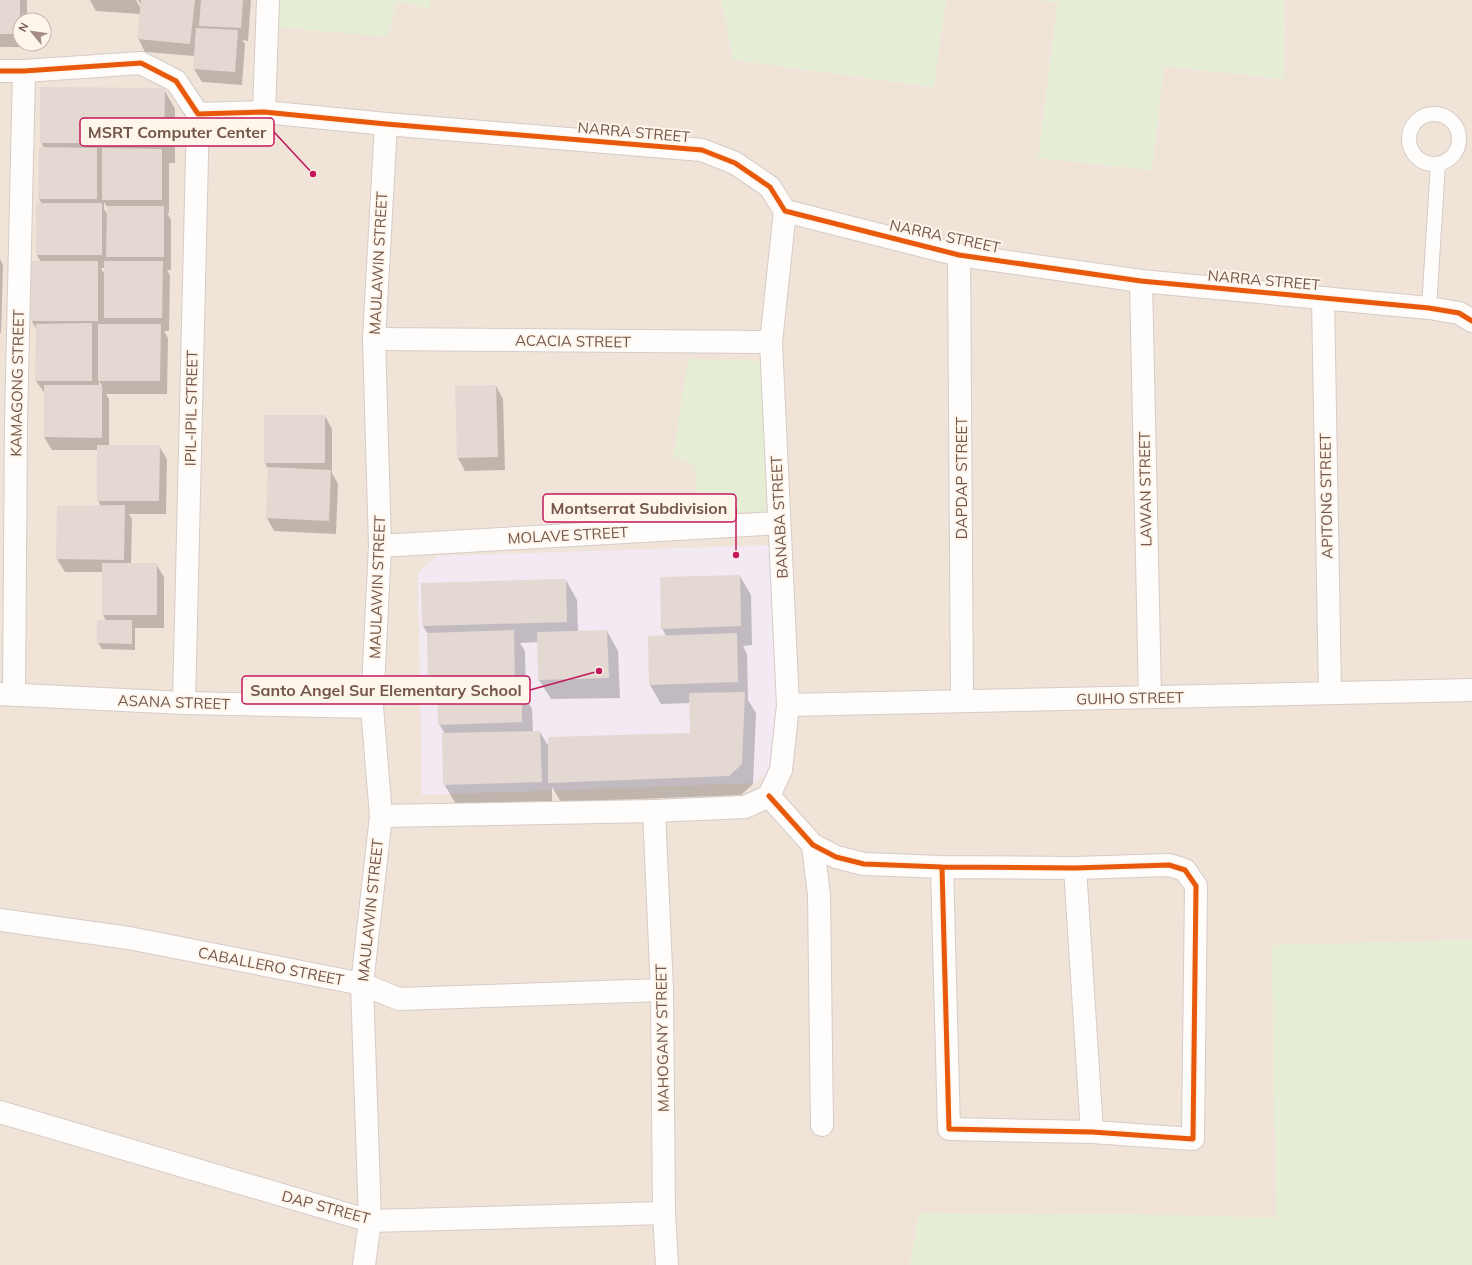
<svg xmlns="http://www.w3.org/2000/svg" width="1472" height="1265" font-family="Mulish,sans-serif">
<rect width="100%" height="100%" fill="#f7f1ea"/>
<path fill="#f0e3d8" fill-rule="evenodd" d="M0 0H277L387 37 396 1 429 9 430 0H721L734 60 933 87 946 0H1029L1058 2 1038 158 1152 170 1164 66 1284 79 1285 0H1472V940L1272 945 1277 1218 1170 1215 919 1213 910 1265H0ZM20 20H44V44H20Z"/>
<path fill="#f2e9f2" d="M768 545 779 576 776 767 754 783 422 795 418 573 437 556Z"/>
<g fill="#e5edd5">
<path d="M277 0H430V9L396 1 387 37 276 27Z"/>
<path d="M721 0H946L934 87 734 60Z"/>
<path d="M1029 0H1285L1284 79 1164 66 1152 170 1038 158 1058 2Z"/>
<path d="M688 359 761 361 770 511 699 514 695 466 673 456Z"/>
<path d="M1472 940V1265H910L919 1213 1170 1215 1276 1218 1272 945Z"/>
</g>
<g fill="#0003" fill-rule="evenodd">
<path d="M0 0H27V20H20V44H27V47H0Z"/>
<path d="M90 0H136L141 9V5L138 0H251L248 41 242 40 245 44 242 85 202 82 194 69 195 56 145 52 138 38 140 14 96 11Z"/>
<path d="M164 89 175 109V163H169V213H167L171 220V270H167L170 275 169 331H164L168 338 167 394H106L109 399V446H159L167 459 166 514H129L132 519 131 564H156L164 577V628H135V650L102 649 98 643V621H106L103 615V572H65L57 559 101 506 98 501V450H52L44 437 45 394 36 381 37 330 31 320 41 262 37 255 42 204 39 199 44 148 41 142ZM104 202 108 208V215L104 209ZM101 268H105V275ZM99 381 102 386H99Z"/>
<path d="M0 259 3 265 1 333H0Z"/>
<path d="M496 386 503 399 505 470 465 471 458 458Z"/>
<path d="M325 416 332 429V473L338 484 336 534 274 531 267 518 269 470 265 463Z"/>
<path d="M740 576 751 595 752 645 743 646 747 654 748 700 756 713 753 784 741 795 561 802 552 787V801L456 804 444 784 445 734 439 724 438 704 429 688 428 634 423 626 566 580 577 600 578 632 607 631 618 651 620 698 551 699 539 680 538 642 520 643 525 651 526 698 532 709 533 732H540L549 747 691 734 690 703 661 704 650 685 666 636 662 628Z"/>
</g>
<g fill="#e3d9d2">
<rect x="0" y="0" width="20" height="34"/>
<path d="M141 0H195L190 44 137 39Z"/>
<path d="M201 0H243L241 28 199 26Z"/>
<path d="M196 28 238 30 235 72 193 69Z"/>
<path d="M40 87 165 88 164 143H40Z"/>
<path d="M39 147 97 148V199H38Z"/>
<path d="M102 148 162 149V200H102Z"/>
<rect x="36" y="203" width="66" height="52"/>
<path d="M107 206H164V257H106Z"/>
<path d="M31 261H98V321H30Z"/>
<path d="M104 261H163L162 318H104Z"/>
<path d="M92 323V381H35L36 324Z"/>
<path d="M98 324H161L160 381H98Z"/>
<path d="M44 385H102V438L44 437Z"/>
<path d="M496 385 498 457 457 458 455 386Z"/>
<rect x="264" y="415" width="61" height="48"/>
<path d="M97 445H160L159 501H97Z"/>
<path d="M268 467 331 470 329 521 266 518Z"/>
<path d="M125 505 124 560 56 559 57 506Z"/>
<rect x="102" y="563" width="55" height="52"/>
<path d="M740 575 741 626 661 629 660 577Z"/>
<path d="M566 579 567 622 422 626 421 583Z"/>
<path d="M97 620H132V644L97 643Z"/>
<path d="M514 630 515 685 428 688 427 633Z"/>
<path d="M607 630 609 678 538 680 537 632Z"/>
<path d="M737 633 738 682 649 685 648 636Z"/>
<path d="M522 689V722L438 725 437 691Z"/>
<path d="M745 692 742 764 729 776 548 783V737L690 733 689 693Z"/>
<path d="M540 731 542 782 443 785 442 733Z"/>
</g>
<g fill="none" stroke-linecap="round" stroke-linejoin="round">
<g stroke="#d6ccc7" stroke-width="16">
<g id="lane">
<circle cx="1434" cy="139" r="25"/>
<path d="M1429 308 1438 164"/>
</g>
</g>
<g stroke="#d6ccc7" stroke-width="24">
<g id="street">
<path d="M0 71H24L141 63 176 81 198 114 264 112 386 124 702 150 735 163 770 187 785 211 959 255 1141 281 1429 308 1459 313 1472 321"/>
<path d="M264 112 268 0"/>
<path d="M959 255 962 701"/>
<path d="M1141 281 1150 697"/>
<path d="M1323 298 1330 693"/>
<path d="M374 339 771 342"/>
<path d="M380 546 779 523"/>
<path d="M0 694 184 703 372 707"/>
<path d="M14 695 16 421 24 71"/>
<path d="M184 703 198 114"/>
<path d="M788 705 1472 690"/>
<path d="M769 796 813 845 836 857 864 864 942 867 1075 868 1169 865 1185 870 1196 886 1193 1139 1092 1132 949 1129 942 867"/>
<path d="M654 811 662 990 664 1213 667 1265"/>
<path d="M381 816 654 811 745 807 769 796 781 770 788 705 771 342 785 211"/>
<path d="M813 845 819 895 822 1125"/>
<path d="M1075 868 1092 1132"/>
<path d="M0 920 129 938 362 984 399 999 662 990"/>
<path d="M0 1112 370 1221 664 1213"/>
<path d="M364 1265 370 1221 362 984 381 816 372 707 380 546 374 339 386 124"/>
</g>
</g>
<use href="#lane" stroke="#fefdfc" stroke-width="14"/>
<use href="#street" stroke="#fefdfc" stroke-width="22"/>
<g stroke="#fef5eb" stroke-width="8">
<g id="cycleway">
<path d="M0 71H24L141 63 176 81 198 114 264 112 386 124 702 150 735 163 770 187 785 211 959 255 1141 281 1429 308 1459 313 1472 321"/>
<path d="M769 796 813 845 836 857 864 864 942 867 1075 868 1169 865 1185 870 1196 886 1193 1139 1092 1132 949 1129 942 867"/>
</g>
</g>
<use href="#cycleway" stroke="#e8590c" stroke-width="5"/>
</g>
<g text-anchor="middle" dominant-baseline="central" stroke-width="4" stroke-linejoin="round" paint-order="stroke">
<g font-size="15" fill="#74564b" stroke="#fef5eb">
<text transform="translate(634 132) rotate(5)">NARRA STREET</text>
<text transform="translate(945 236) rotate(12)">NARRA STREET</text>
<text transform="translate(378 263) rotate(-87)">MAULAWIN STREET</text>
<text transform="translate(1264 280) rotate(5)">NARRA STREET</text>
<text transform="translate(573 341) rotate(1)">ACACIA STREET</text>
<text transform="translate(17 383) rotate(-89)">KAMAGONG STREET</text>
<text transform="translate(191 408) rotate(-89)">IPIL-IPIL STREET</text>
<text transform="translate(961 478) rotate(-90)">DAPDAP STREET</text>
<text transform="translate(1145 489) rotate(-91)">LAWAN STREET</text>
<text transform="translate(1326 496) rotate(-91)">APITONG STREET</text>
<text transform="translate(779 517) rotate(-93)">BANABA STREET</text>
<text transform="translate(568 535) rotate(-3)">MOLAVE STREET</text>
<text transform="translate(377 587) rotate(-88)">MAULAWIN STREET</text>
<text transform="translate(1130 698) rotate(-1)">GUIHO STREET</text>
<text transform="translate(174 702) rotate(2)">ASANA STREET</text>
<text transform="translate(370 910) rotate(-84)">MAULAWIN STREET</text>
<text transform="translate(271 966) rotate(11)">CABALLERO STREET</text>
<text transform="translate(662 1038) rotate(-91)">MAHOGANY STREET</text>
<text transform="translate(326 1207) rotate(15)">DAP STREET</text>
</g>
</g>
<path fill="none" stroke="#c2185b" stroke-width="1.5" d="M313 174L274 132M736 555L736 508M599 671L530 690"/>
<g fill="#c2185b" stroke="#fef5eb" stroke-width="1.5">
<circle cx="313" cy="174" r="4"/>
<circle cx="736" cy="555" r="4"/>
<circle cx="599" cy="671" r="4"/>
</g>
<g fill="#fef5eb" stroke="#c2185b" stroke-width="1.5">
<rect x="80" y="118" width="194" height="28" rx="4"/>
<rect x="543" y="494" width="193" height="28" rx="4"/>
<rect x="242" y="676" width="288" height="28" rx="4"/>
</g>
<g font-size="16" text-anchor="middle" font-weight="bold" fill="#74564b">
<text x="177" y="138">MSRT Computer Center</text>
<text x="639" y="514">Montserrat Subdivision</text>
<text x="386" y="696">Santo Angel Sur Elementary School</text>
</g>
<g transform="translate(32 32) rotate(299)"><circle r="19" fill="#fef5eb" stroke="#c7b5ab"/>
<path d="M0-3L7 15L0 10L-7 15Z" fill="#a28c83"/>
<text y="-6" font-size="11" font-weight="bold" text-anchor="middle" fill="#74564b">N</text>
</g>
</svg>
